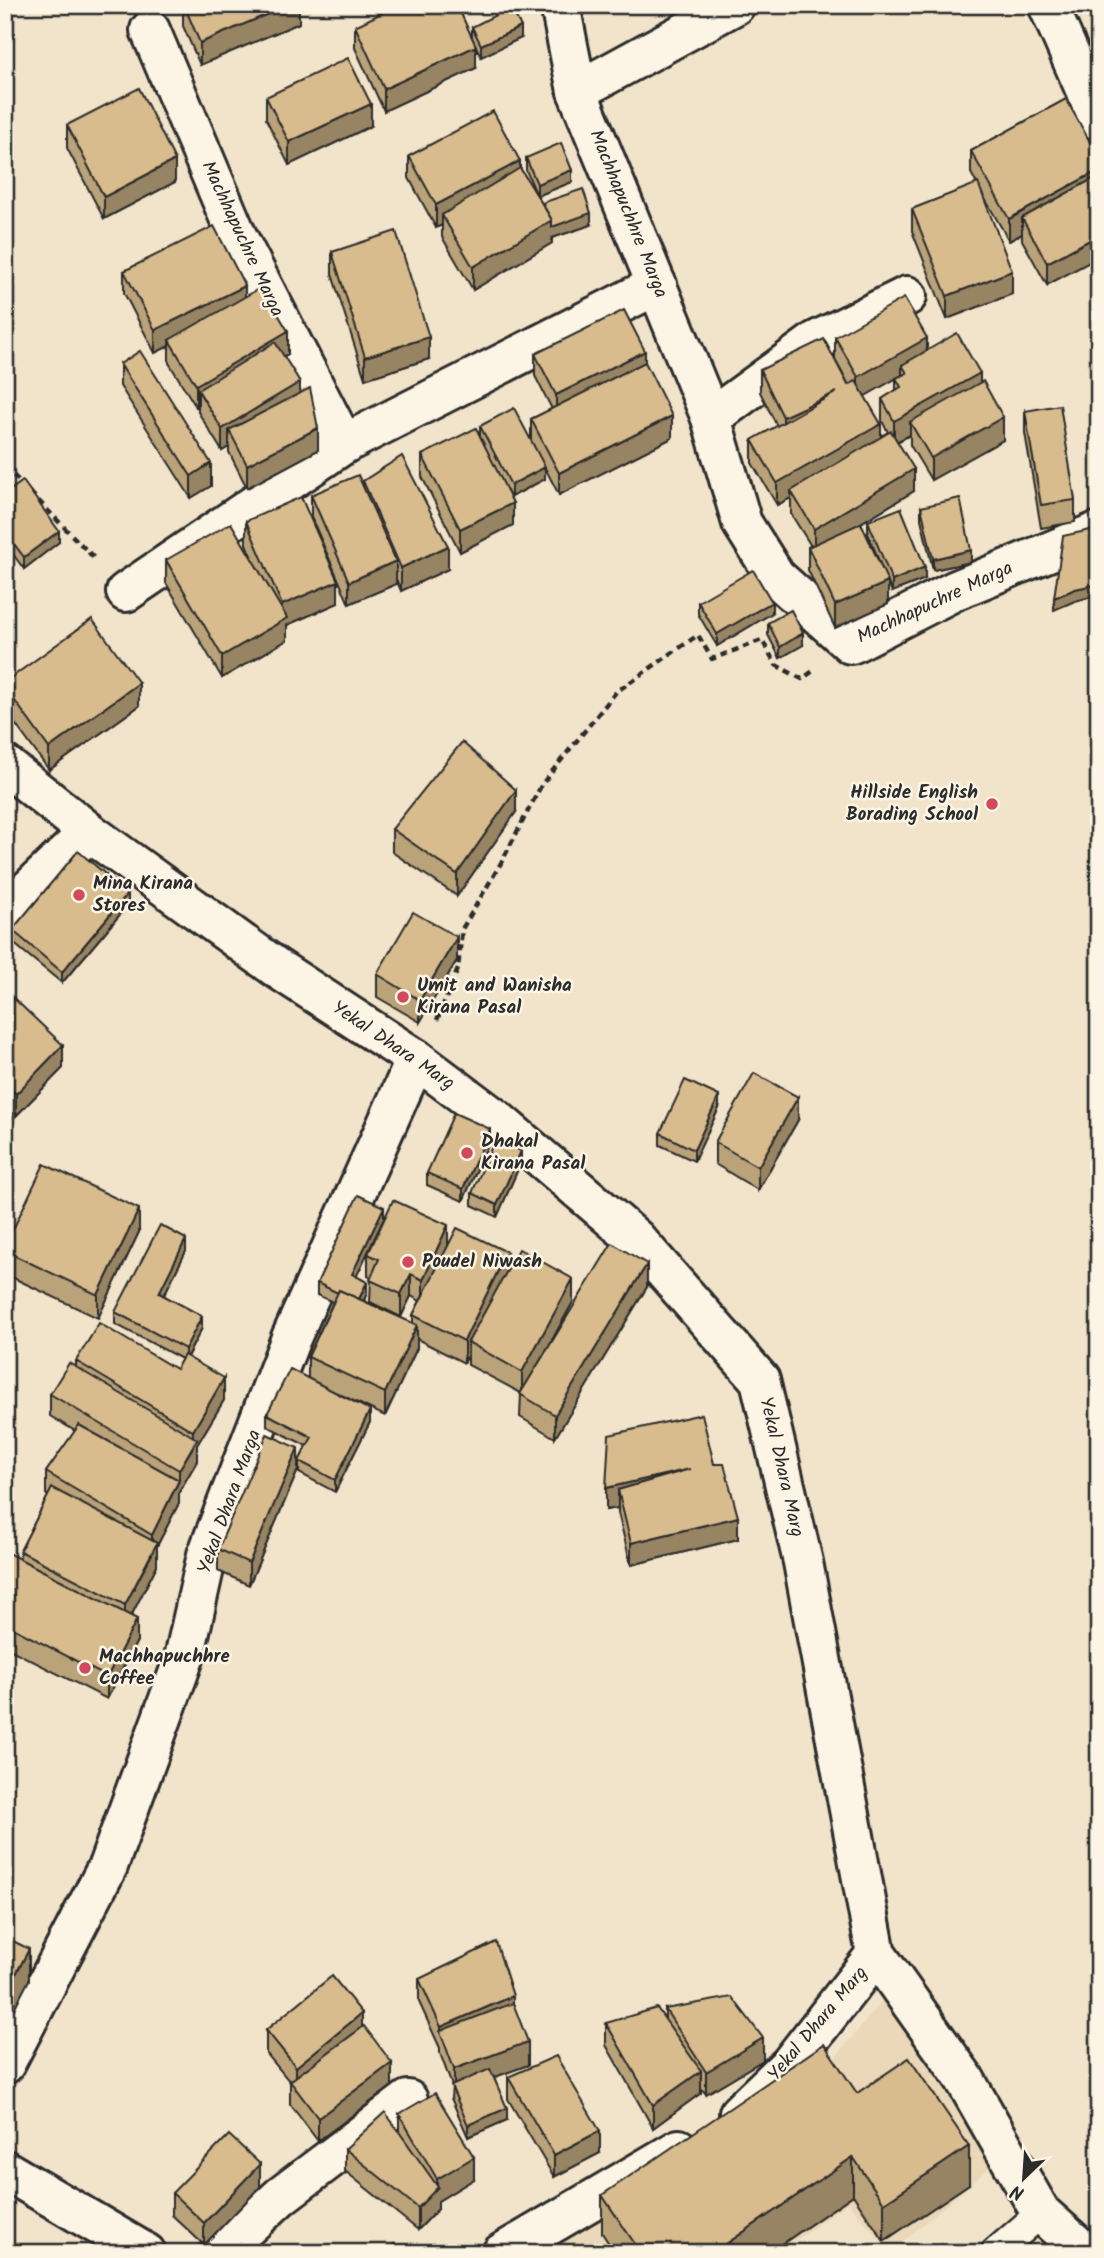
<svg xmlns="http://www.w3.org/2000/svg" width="1104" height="2258" font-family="Kalam,sans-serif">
<rect width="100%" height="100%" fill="#f1e4cb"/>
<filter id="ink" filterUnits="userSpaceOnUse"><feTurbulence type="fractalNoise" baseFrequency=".0143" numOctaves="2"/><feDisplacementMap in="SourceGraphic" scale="14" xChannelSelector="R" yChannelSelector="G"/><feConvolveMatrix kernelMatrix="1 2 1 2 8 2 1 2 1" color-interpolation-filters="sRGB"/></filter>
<g filter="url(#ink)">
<path fill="#ead8b8" d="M895 1986 993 2165 890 2253 848 2202 779 2253H535L798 2102Z"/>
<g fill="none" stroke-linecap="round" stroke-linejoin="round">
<g stroke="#2b2b2b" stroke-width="33">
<path id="service" d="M995 2253 1041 2213"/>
</g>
<g stroke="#2b2b2b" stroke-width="44">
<g id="minor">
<path d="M560 5 577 91 711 418 742 523 776 577 851 644 956 590 1099 531"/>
<path d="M1048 5 1099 121"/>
<path d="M150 30 237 236 344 444"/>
<path d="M577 91 735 5"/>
<path d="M711 418 816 341 907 296"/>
<path d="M126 592 344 444 657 285"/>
<path d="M5 765 89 832 278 969 416 1059 496 1119 636 1239 760 1380 803 1562 876 1954 790 2064 739 2113"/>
<path d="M5 912 89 832"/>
<path d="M876 1954 964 2078 1041 2213 1086 2253"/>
<path d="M5 2064 108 1866 184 1658 207 1555 291 1338 416 1059"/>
<path d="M5 2170 146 2253"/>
<path d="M219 2253 281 2196 408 2100"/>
<path d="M502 2253 679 2149"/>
</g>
</g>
<g stroke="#2b2b2b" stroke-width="4.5" stroke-dasharray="7 5" stroke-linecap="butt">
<path d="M5 467 24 486"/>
<path d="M30 492 95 559"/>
<path d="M437 1020 458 969 462 929 501 863 542 784 616 692 698 635 712 659 762 640 776 665 802 679 813 671"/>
</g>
<use href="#service" stroke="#fcf5e5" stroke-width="28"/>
<use href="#minor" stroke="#fcf5e5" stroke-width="38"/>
</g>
<g fill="#baa279" stroke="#2b2b2b" stroke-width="2" fill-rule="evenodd">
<path d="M183 5H299V23L200 65 183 26Z"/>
<path d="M355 26 476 68 384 111 355 48Z"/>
<path d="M472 27 521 38 481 57 472 38Z"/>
<path d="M266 97 371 126 289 165 266 119Z"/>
<path d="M1066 99 1047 285 1022 240V234L1009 241 980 190 1012 294 947 319 912 231V209L977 184 971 173V151Z"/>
<path d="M67 125 175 182 104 219 67 148Z"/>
<path d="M409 156 520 168 542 204 591 225 552 238V243L473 290 442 237V225L436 228 409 178Z"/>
<path d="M526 158 572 182 537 196 526 170Z"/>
<path d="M332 252 429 359 365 379 332 274Z"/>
<path d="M124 271 245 296 288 354 284 356 300 393 318 450 247 488 229 452V447L222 451 198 412V406L196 407 169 363V346L155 353 124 293Z"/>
<path d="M835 337 927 350 980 383 1003 440 931 480 910 445V435L897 442 914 491 861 523 883 571 868 533V521L925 579 892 592 888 583V604L835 628 808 570V547L811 546 791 514V498L777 505 752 463V440L777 426 760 392V370L848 385H849L835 360ZM902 375 896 378V390L882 399V421L888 432 881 436 864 396Z"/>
<path d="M535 354 645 363 672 438 559 495 545 468V479L511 497 513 525 460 552 422 477V455L480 437V426L531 441V419L552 409 535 376Z"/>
<path d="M120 364 211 486 191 498 120 386Z"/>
<path d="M1025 411 1075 500V522L1041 528 1025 433Z"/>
<path d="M363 481 448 569 401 591 396 579V584L349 604 311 517V495L363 486Z"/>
<path d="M5 494 59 542 24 569 12 553V571L5 575Z"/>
<path d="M921 507 971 562 933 570 921 519Z"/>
<path d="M246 521 338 603 287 625V640L222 678 166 583V560H253L246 544Z"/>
<path d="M698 602 772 613 717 646 698 614Z"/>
<path d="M768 623 803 645 780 658 768 635Z"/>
<path d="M5 682 139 706 49 770 5 710Z"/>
<path d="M516 812 457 896 392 852V829Z"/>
<path d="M128 905 62 983 12 942V930Z"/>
<path d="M457 960 420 1022 377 997V974Z"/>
<path d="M5 990 63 1068 16 1116 5 1106Z"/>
<path d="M719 1108 694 1161 660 1145V1133Z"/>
<path d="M798 1120 758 1190 715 1164V1142Z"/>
<path d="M490 1140 463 1201 427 1185V1173Z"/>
<path d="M521 1162 497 1217 472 1205V1193Z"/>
<path d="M139 1232 98 1318 5 1274V1246Z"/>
<path d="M448 1245 507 1270 573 1302 541 1360 647 1287 555 1438 520 1417 521 1393 468 1365V1355L464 1363 417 1339V1348L385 1416 337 1393 370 1422 335 1492 299 1473V1461L307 1446 267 1426V1414L308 1378V1357L333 1302 317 1295V1283L357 1277 367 1293 364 1301 413 1324V1315L420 1301 411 1296 401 1317 370 1302 371 1278 368 1276V1254Z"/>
<path d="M186 1251 164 1295 202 1328 187 1357 224 1400 197 1445V1461L179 1492V1503L157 1546V1565L131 1616 137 1641 107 1699 5 1647V1554L20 1559V1551L48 1496 46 1494V1472L75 1431 50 1416V1394L76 1367V1361L176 1369 182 1359 115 1324V1312Z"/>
<path d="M714 1464 738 1539 631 1565 618 1513V1508L606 1510V1488Z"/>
<path d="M298 1470 249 1585 218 1571V1549Z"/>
<path d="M419 1979 513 2003 528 2065 494 2077 507 2120 468 2137 451 2098 452 2086 440 2053V2048L419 2002Z"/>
<path d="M665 2009 763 2060 706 2094 701 2088V2093L653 2128 606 2045V2023L665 2019Z"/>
<path d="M362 2027 392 2086 318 2141 290 2104V2082L266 2053V2030Z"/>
<path d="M508 2077 600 2153 554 2177 508 2099Z"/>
<path d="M857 2093 969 2184 884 2241 853 2195 769 2253H615L602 2233V2195Z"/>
<path d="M399 2114 474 2179 438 2201V2209L418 2230 345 2171V2149L399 2132Z"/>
<path d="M260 2187 204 2245 172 2215V2193Z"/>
</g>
<g fill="#978463" stroke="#2b2b2b" stroke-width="2">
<path d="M289 5H299V23L200 65V43Z"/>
<path d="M521 27V38L481 57V45Z"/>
<path d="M476 46V68L384 111V89Z"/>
<path d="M371 104V126L289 165V142Z"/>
<path d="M175 160V182L104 219V197Z"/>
<path d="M520 161V183L442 215V225L436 228V205Z"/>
<path d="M572 170V182L537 196V184Z"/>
<path d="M1099 170V192L1022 218V234L1009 241V219Z"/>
<path d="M591 213V225L552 238V243L473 290V267L552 220Z"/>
<path d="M1099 235V257L1047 285V263Z"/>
<path d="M1012 271V294L947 319V296Z"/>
<path d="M245 286V309L169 340V346L155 353V330Z"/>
<path d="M288 331V354L205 402 198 390V406L196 407V385Z"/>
<path d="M429 337V359L365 379V357Z"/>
<path d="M927 338V361L902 365V375L858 400V377Z"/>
<path d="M645 351V374L556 418V395Z"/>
<path d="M980 373V396L910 422V435L894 443V421Z"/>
<path d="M300 382V405L229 430V447L222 451V429Z"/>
<path d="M837 392 783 439V417Z"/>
<path d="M672 416V438L559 495V473Z"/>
<path d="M1003 417V440L931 480V458Z"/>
<path d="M881 424V447L791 491V498L777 505V483Z"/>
<path d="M318 428V450L247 488V465Z"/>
<path d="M211 463V486L191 498V476Z"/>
<path d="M545 467V479L511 497V485Z"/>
<path d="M914 469V491L814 551V529Z"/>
<path d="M513 503V525L460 552V529Z"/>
<path d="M59 531V542L24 569V557Z"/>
<path d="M448 546V569L401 591V568Z"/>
<path d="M12 549V571L5 575V553Z"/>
<path d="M971 550V562L933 570V559Z"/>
<path d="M396 561V584L349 604V582Z"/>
<path d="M925 567V579L892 592V581Z"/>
<path d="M338 581V603L287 625V640L222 678V656L282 621V605Z"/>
<path d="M888 582V604L835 628V605Z"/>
<path d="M1099 584V595L1075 601 1054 610V598L1075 589Z"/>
<path d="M772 602V613L717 646V634Z"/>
<path d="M803 633V645L780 658V647Z"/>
<path d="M139 683V706L49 770V748Z"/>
<path d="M516 790V812L457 896V874Z"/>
<path d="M128 893V905L62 983V972Z"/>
<path d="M457 937V960L420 1022V1000Z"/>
<path d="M63 1045V1068L16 1116V1094Z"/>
<path d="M719 1096V1108L694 1161V1150Z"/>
<path d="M798 1097V1120L758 1190V1167Z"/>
<path d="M490 1129V1140L463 1201V1189Z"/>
<path d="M521 1151V1162L497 1217V1205Z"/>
<path d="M384 1207V1218L352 1286V1274Z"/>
<path d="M139 1209V1232L98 1318V1295Z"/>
<path d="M448 1225V1247L423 1302V1280Z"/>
<path d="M186 1239V1251L159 1305V1293Z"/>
<path d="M507 1252V1275L468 1342V1355L464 1363V1341Z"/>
<path d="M647 1264V1287L555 1438V1415Z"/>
<path d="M411 1274V1296L401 1317V1294Z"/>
<path d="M573 1279V1302L522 1394V1372Z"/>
<path d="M367 1282V1293L358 1314V1302Z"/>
<path d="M202 1316V1328L185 1360V1349Z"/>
<path d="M417 1325V1348L385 1416V1393Z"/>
<path d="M224 1378V1400L197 1445V1461L179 1492V1503L157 1546V1565L125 1628V1605L152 1554V1535L179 1481V1470L193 1447V1431Z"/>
<path d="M370 1410V1422L335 1492V1480Z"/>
<path d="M298 1448V1470L249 1585V1563Z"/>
<path d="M690 1469 618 1490V1508L606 1510V1488Z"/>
<path d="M738 1517V1539L631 1565V1543Z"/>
<path d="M137 1619V1641L107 1699V1677Z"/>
<path d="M29 1949V1980L5 2026V1995Z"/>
<path d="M513 1996V2019L441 2033V2027Z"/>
<path d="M362 2013V2035L296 2089V2067Z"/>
<path d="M763 2038V2060L706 2094V2072Z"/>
<path d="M528 2042V2065L454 2092V2069Z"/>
<path d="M392 2063V2086L318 2141V2118Z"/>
<path d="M701 2071V2093L653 2128V2105Z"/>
<path d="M507 2108V2120L468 2137V2125Z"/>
<path d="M600 2131V2153L554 2177V2155Z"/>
<path d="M969 2146V2184L884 2241V2203Z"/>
<path d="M474 2157V2179L438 2201V2209L418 2230V2208L437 2187V2179Z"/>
<path d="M853 2157V2195L769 2253H713Z"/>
<path d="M260 2164V2187L204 2245V2223Z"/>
</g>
<g fill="#d8bc8d" stroke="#2b2b2b" stroke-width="2">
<path d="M184 5H289L200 43Z"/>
<path d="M398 5H457L476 46 384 89 355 26Z"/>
<path d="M511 7 521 27 481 45 472 27Z"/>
<path d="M348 58 371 104 289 142 266 97Z"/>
<path d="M139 88 175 160 104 197 67 125Z"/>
<path d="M1066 99 1099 158V170L1009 219 971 151Z"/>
<path d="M493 111 520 161 436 205 409 156Z"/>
<path d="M561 143 572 170 537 184 526 158Z"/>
<path d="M520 168 552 220 473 267 442 215Z"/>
<path d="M1098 176 1099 235 1047 263 1022 218Z"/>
<path d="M978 183 1012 271 947 296 912 209Z"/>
<path d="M583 189 591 213 552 227V220L542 203Z"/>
<path d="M214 226 245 286 155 330 124 271Z"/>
<path d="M396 231 429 337 365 357 332 252Z"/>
<path d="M262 287 288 331 196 385 169 340Z"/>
<path d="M904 298 927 338 858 377 835 337Z"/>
<path d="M624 310 645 351 556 395 535 354Z"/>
<path d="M957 333 980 373 894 421 882 399 901 387 896 378 907 373 902 365Z"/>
<path d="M824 339 848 385 856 381 881 424 777 483 752 440 837 392 783 417 760 370Z"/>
<path d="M275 342 300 382 222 429 198 390Z"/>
<path d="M140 351 211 463 191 476 120 364Z"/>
<path d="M645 362 672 416 559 473 531 419Z"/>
<path d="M983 381 1003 417 931 458 910 422Z"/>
<path d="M310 388 318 428 247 465 229 430Z"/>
<path d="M1060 405 1075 500 1041 505 1025 411Z"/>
<path d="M514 408 545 467 511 485 480 426Z"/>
<path d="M476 428 513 503 460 529 422 455Z"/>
<path d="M891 431 914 469 814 529 791 491Z"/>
<path d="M402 456 448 546 401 568 363 481Z"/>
<path d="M358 475 396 561 349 582 311 495Z"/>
<path d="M23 481 59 531 24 557 5 532V494Z"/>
<path d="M301 497 338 581 282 605 246 521Z"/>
<path d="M960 498 971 550 933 559 921 507Z"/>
<path d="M901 508 925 567 892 581 868 521Z"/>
<path d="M231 523 287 618 222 656 166 560Z"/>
<path d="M861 523 888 582 835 605 808 547Z"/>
<path d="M1099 528V584L1075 589 1054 598 1063 536Z"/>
<path d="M5 537 12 549 5 553Z"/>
<path d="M753 570 772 602 717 634 698 602Z"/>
<path d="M791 610 803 633 780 647 768 623Z"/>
<path d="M92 619 139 683 49 748 5 687V682Z"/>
<path d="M462 742 516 790 457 874 392 829Z"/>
<path d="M78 851 128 893 62 972 12 930Z"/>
<path d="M413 912 457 937 420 1000 377 974Z"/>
<path d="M5 990 63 1045 16 1094 5 1083Z"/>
<path d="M754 1073 798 1097 758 1167 715 1142Z"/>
<path d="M685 1080 719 1096 694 1150 660 1133Z"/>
<path d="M454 1113 490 1129 463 1189 427 1173Z"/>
<path d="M495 1139 521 1151 497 1205 472 1193Z"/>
<path d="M44 1164 139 1209 98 1295 5 1251V1246Z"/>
<path d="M358 1195 384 1207 352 1274 367 1282 359 1299 339 1290 338 1293 317 1283Z"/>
<path d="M393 1200 448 1225 423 1280 411 1274 401 1294 370 1280 379 1259 368 1254Z"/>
<path d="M160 1225 186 1239 159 1293 202 1316 185 1349 115 1312Z"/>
<path d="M457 1228 507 1252 464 1341 413 1315Z"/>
<path d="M612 1243 647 1264 555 1415 520 1394Z"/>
<path d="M519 1249 573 1279 522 1372 468 1342Z"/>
<path d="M339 1290 417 1325 385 1393 308 1357Z"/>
<path d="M99 1323 176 1369 184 1355 224 1378 193 1431 76 1361Z"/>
<path d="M69 1363 197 1439 179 1470 50 1394Z"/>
<path d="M290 1369 370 1410 335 1480 299 1461 312 1437 267 1414Z"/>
<path d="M702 1414 714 1464H724L738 1517 631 1543 618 1490 690 1469 606 1488 609 1435Z"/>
<path d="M79 1425 179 1480 152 1535 46 1472Z"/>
<path d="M267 1434 298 1448 249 1563 218 1549Z"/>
<path d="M52 1488 157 1543 125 1605 20 1551Z"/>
<path d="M6 1552 137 1619 107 1677 5 1624V1554Z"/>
<path d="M5 1937 29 1949 5 1995Z"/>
<path d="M496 1942 513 1996 441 2027 419 1979Z"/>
<path d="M332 1976 362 2013 296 2067 266 2030Z"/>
<path d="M732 1997 763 2038 706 2072 665 2009Z"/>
<path d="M513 2003 528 2042 454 2069 440 2031Z"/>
<path d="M657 2008 701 2071 653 2105 606 2023Z"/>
<path d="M364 2026 392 2063 318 2118 290 2081Z"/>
<path d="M824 2044 857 2093 909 2058 969 2146 884 2203 853 2157 713 2253H621L635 2244 602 2195Z"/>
<path d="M556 2056 600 2131 554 2155 508 2077Z"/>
<path d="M490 2069 507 2108 468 2125 451 2086Z"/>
<path d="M435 2093 474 2157 437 2179 399 2114Z"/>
<path d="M385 2112 438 2187 418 2208 345 2149Z"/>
<path d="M229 2135 260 2164 204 2223 172 2193Z"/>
<path d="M394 2244 405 2253H387Z"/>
</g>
</g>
<g fill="#d1495b" stroke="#fcf5e5" stroke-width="2.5">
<circle cx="992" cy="804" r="7"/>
<circle cx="79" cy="895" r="7"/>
<circle cx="403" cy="997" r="7"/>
<circle cx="467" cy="1153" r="7"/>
<circle cx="408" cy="1262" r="7"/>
<circle cx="85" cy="1668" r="7"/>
</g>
<g text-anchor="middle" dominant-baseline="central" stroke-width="5" stroke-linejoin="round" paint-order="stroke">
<g font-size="19" fill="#2b2b2b" stroke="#fcf5e5">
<text transform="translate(628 214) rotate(68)">Machhapuchhre Marga</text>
<text transform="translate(242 239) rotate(65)">Machhapuchre Marga</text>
<text transform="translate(935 603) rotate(-25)">Machhapuchre Marga</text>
<text transform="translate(393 1046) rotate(34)">Yekal Dhara Marg</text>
<text transform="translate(781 1467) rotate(77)">Yekal Dhara Marg</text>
<text transform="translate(230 1502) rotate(-70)">Yekal Dhara Marga</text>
<text transform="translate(818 2024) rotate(-50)">Yekal Dhara Marg</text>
</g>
<g font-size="19" font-weight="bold" fill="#2b2b2b" stroke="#fcf5e5" text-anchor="start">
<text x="978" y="793" text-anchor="end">Hillside English<tspan x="978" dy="22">Borading School</tspan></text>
<text x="93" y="884">Mina Kirana<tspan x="93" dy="22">Stores</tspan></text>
<text x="417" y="986">Umit and Wanisha<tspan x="417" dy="22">Kirana Pasal</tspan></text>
<text x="481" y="1142">Dhakal<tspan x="481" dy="22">Kirana Pasal</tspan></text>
<text x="422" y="1262">Poudel Niwash</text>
<text x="99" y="1657">Machhapuchhre<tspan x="99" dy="22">Coffee</tspan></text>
</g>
</g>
<rect width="1104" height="2258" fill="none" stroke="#fcf5e5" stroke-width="28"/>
<rect x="14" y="14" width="1076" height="2230" fill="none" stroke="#2b2b2b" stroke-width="2.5" filter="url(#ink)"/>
<g transform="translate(1024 2178) rotate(205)" stroke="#fcf5e5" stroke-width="5" paint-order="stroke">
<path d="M0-5L12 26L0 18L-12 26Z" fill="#2b2b2b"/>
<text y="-10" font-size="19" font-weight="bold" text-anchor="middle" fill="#2b2b2b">N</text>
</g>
</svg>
